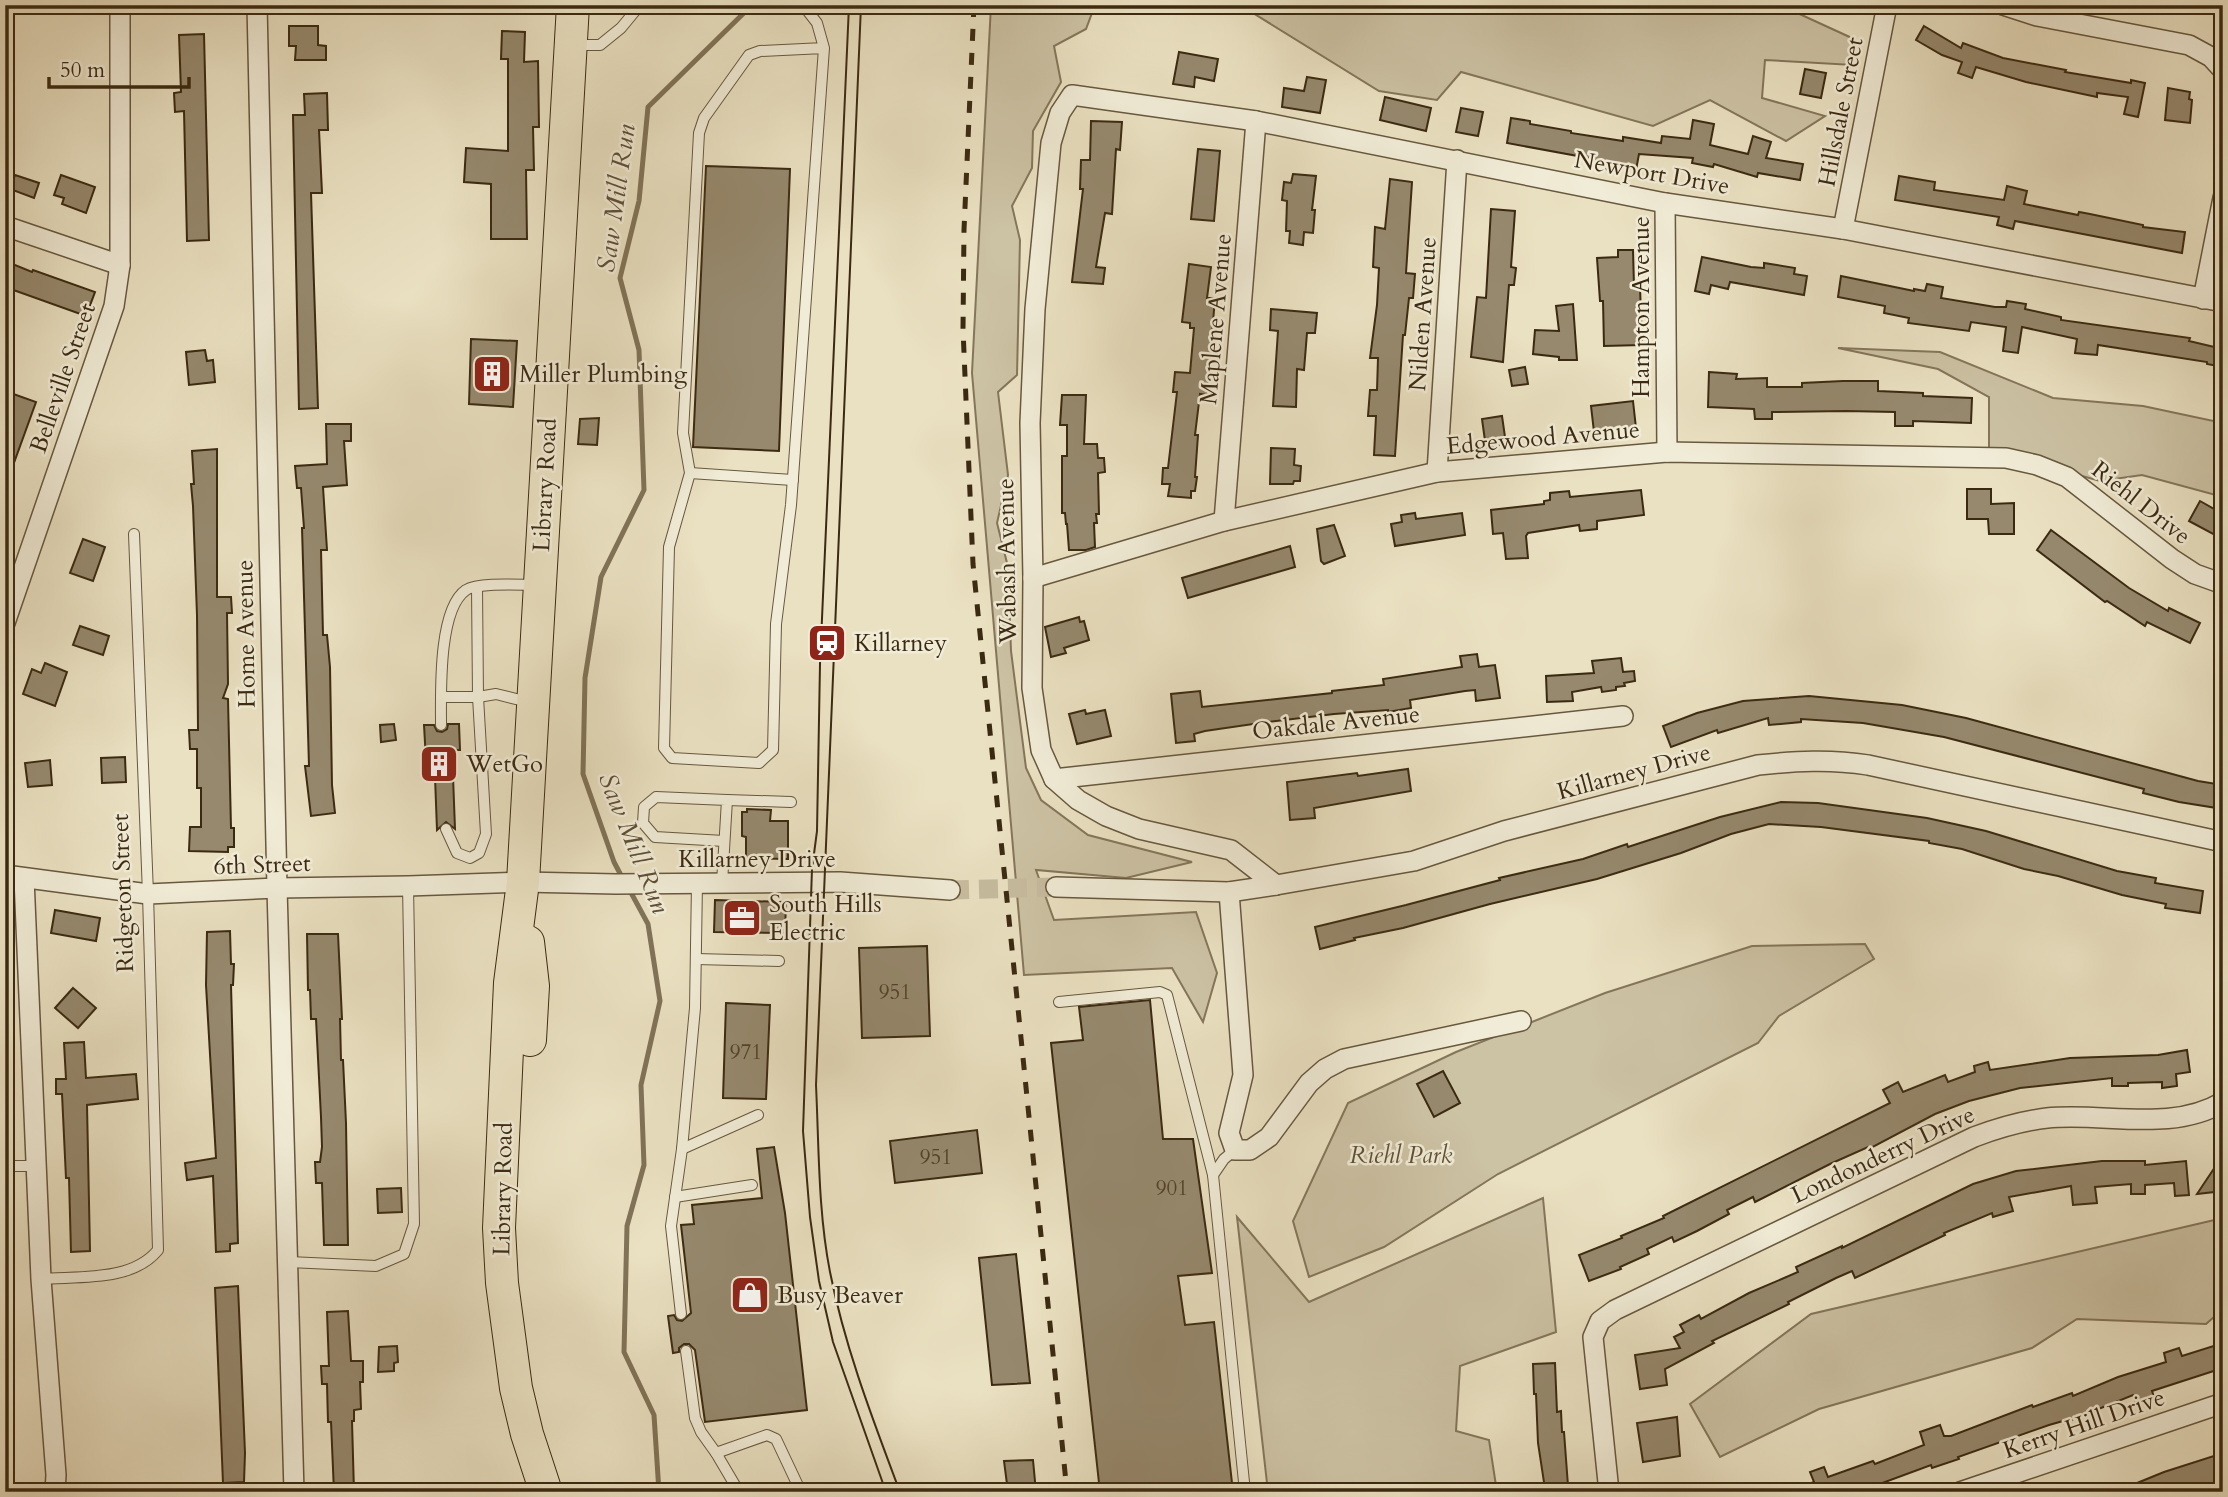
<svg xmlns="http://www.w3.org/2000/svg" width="2228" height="1497" font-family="Cardo,serif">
<rect width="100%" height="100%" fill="#eae1c2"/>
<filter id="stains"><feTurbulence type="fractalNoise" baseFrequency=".00286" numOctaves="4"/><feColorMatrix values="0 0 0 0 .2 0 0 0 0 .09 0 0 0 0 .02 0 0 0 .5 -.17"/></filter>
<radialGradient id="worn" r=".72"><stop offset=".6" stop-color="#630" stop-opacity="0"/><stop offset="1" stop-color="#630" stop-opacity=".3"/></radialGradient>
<g fill="#ccc2a4" stroke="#84765b" stroke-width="2">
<path d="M991 5H1095L1086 29 1054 46 1061 82 1033 131 1032 168 1012 206 1020 240 1017 375 998 392 1008 475 997 523 1008 567 1011 651 1026 768 1041 800 1088 835 1192 862 1126 878 1036 870 1054 920 1196 912 1217 973 1203 1022 1172 968 1024 975 972 373Z"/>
<path d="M1240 5H1780L1854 39 1853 65 1765 60 1762 98 1825 116 1786 141 1710 100 1653 126 1461 72 1437 100 1379 91Z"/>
<path d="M1838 348 1940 352 2053 398 2143 406 2223 423V497L2142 475 2100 481 1989 450V397L1938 369Z"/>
<path d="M1865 944 1874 959 1779 1016 1758 1043 1498 1174 1384 1247 1309 1277 1293 1221 1348 1103 1456 1052 1605 993 1752 946Z"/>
<path d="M1543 1198 1556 1332 1460 1366 1456 1431 1489 1440 1497 1492H1268L1237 1217 1309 1302Z"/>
<path d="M2223 1218V1309L2206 1324 2077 1319 2032 1348 1819 1409 1720 1457 1690 1404 1811 1314Z"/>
</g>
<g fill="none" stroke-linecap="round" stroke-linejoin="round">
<g stroke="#807358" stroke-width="5">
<path d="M624 881 614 862 583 774 585 678 601 577 644 490 639 350 620 278 639 201 648 107 752 5"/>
<path d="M629 889 648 924 660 1001 641 1085 644 1165 627 1226 624 1352 654 1415 659 1492"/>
</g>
</g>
<g fill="#96896e" stroke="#3b2a12" stroke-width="2">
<path d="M289 26H318V45L326 46V60H295L296 46H289Z"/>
<path d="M1924 26 1961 48 1963 43 2003 58 2066 70 2065 72 2131 83V80L2145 83 2138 117 2124 114 2128 97 2097 93V97L2026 82 1976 67 1972 78 1958 73 1962 62 1942 55 1916 40Z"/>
<path d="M502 31 525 32 524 62 538 61 539 127H533L534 170H526L527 239H491V184L464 182 466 148 508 151V59H501Z"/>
<path d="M204 34 209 240 187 241 184 111 175 112 174 93 181 92 179 35Z"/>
<path d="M1179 52 1218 59 1214 81 1195 77 1194 87 1173 84Z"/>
<path d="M1805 69 1826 73 1821 98 1800 94Z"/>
<path d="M1307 77 1326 80 1320 113 1282 107 1284 88 1304 91Z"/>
<path d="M2168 88 2190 92 2189 99 2192 100 2190 123 2165 120Z"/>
<path d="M327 93 328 130H319L322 193H311L318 408 299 409 293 115H305L304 94Z"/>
<path d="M1385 97 1431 108 1426 131 1380 120Z"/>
<path d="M1461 108 1483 112 1478 136 1456 132Z"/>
<path d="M1511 118 1530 121V124L1571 131V133L1623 141V137L1661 143 1662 136 1690 139 1693 120 1714 124 1710 145 1748 154 1753 136 1771 142 1766 158 1803 164 1800 180 1758 173 1757 177 1714 164 1713 167 1692 163 1693 158 1639 154 1636 170 1612 165 1611 170 1593 167 1594 160 1583 157 1507 143Z"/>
<path d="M1091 121 1122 122 1120 150 1116 149 1112 214 1105 213 1096 267 1105 268 1103 284 1072 282 1083 189H1080L1081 160H1090Z"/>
<path d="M1198 149 1220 151 1214 221 1191 219Z"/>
<path d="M706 166 790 169 779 451 693 447Z"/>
<path d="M1293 174 1316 176 1312 210H1315L1313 233 1304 232 1303 245 1289 243 1290 231H1286L1287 201 1282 200 1284 182 1291 183Z"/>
<path d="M15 175 39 183 34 198 10 189Z"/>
<path d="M61 175 95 187 86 213 62 204 64 198 54 195Z"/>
<path d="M1899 176 1935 182 1934 190 2004 200 2007 186 2027 191 2024 204 2078 215 2079 212 2090 214 2143 225V227L2185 232 2182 253 2015 221 2013 229 1997 225 1999 217 1895 200Z"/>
<path d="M1390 179 1412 182 1406 273 1415 274 1413 298H1409L1405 335H1403L1395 456 1374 455 1376 416H1368L1370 390H1377L1378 358H1370L1377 305 1379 268 1373 267 1375 227 1385 229Z"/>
<path d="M1491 209 1515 211 1511 267 1516 268 1514 285H1509L1503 362 1471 357 1477 297 1486 298Z"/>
<path d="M1618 250H1633L1634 286H1640L1642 345 1604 346 1603 301H1600L1597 258 1618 257Z"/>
<path d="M1702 257 1751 267 1764 268V263L1795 268 1794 274 1807 276 1804 295 1730 282 1728 289 1711 285 1709 294 1695 291Z"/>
<path d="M5 261 32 272 33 270 95 292 86 316 5 287Z"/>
<path d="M1189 264 1211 267 1207 298H1215L1207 395 1200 394 1195 435H1198L1195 477H1197L1195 491H1191V498L1168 496 1170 484H1162L1163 468H1168L1177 392H1173L1175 372 1190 373 1194 328H1190V323L1182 322Z"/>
<path d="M1841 276 1914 291V289L1925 291 1927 284 1943 287 1941 298 1995 307H2006L2007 301 2026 304 2025 309 2061 317V320L2190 338 2189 341 2223 349V367L2207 364V362L2098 345 2097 355 2075 353 2077 339 2022 327 2018 353 2003 351 2006 327 1971 322 1969 331 1908 323 1909 318 1884 313 1885 306 1838 297Z"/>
<path d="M1573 304 1577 360H1559V357L1533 354 1535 330 1559 331 1556 306Z"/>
<path d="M1271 309 1317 313 1315 333H1307L1304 370 1297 369 1296 407 1273 406 1278 331 1270 330Z"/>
<path d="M471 339 517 341 513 407 469 404Z"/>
<path d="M205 350 207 361 213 360 215 382 189 385 186 352Z"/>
<path d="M1525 367 1528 384 1512 386 1509 370Z"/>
<path d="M1709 372 1737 374 1736 379 1767 378V387H1802V383L1843 381H1878V391L1923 393V396L1972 398 1971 423 1913 421V426H1895V412L1846 411 1772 412V419H1755L1754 409 1708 407Z"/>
<path d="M5 391 36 402 7 482 5 481Z"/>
<path d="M1062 395H1086L1084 444H1097L1098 458H1104L1105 472 1098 473 1099 514H1096L1097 523H1094L1095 547 1086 550H1069L1067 524H1066L1065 513H1062V456H1067V425H1060Z"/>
<path d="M1633 401 1636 428 1594 432 1591 406Z"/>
<path d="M1502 416 1506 444 1486 448 1482 419Z"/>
<path d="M599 418 597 445 578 444 580 419Z"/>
<path d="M326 424H351V441H344L347 485 323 487 327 550H321L323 635H327L330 667 332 785 335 813 311 816 305 766H309L302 528H304L301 488H297L295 466 327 464Z"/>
<path d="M1271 448 1295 449 1294 465 1301 466 1300 481H1294L1293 484H1270Z"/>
<path d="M217 449V597H231L232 613H227L228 684 223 698 228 699 231 828H234V847H228V852L189 851 190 827H201V788H197V749H190L189 730H198L197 615 193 506 191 484H194L192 451Z"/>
<path d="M1967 489H1991V504L2014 503V534H1989L1988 519H1967Z"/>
<path d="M1641 490 1644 515 1597 521V529L1580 531 1579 525 1528 533 1526 536 1528 558 1506 559 1503 533 1493 534 1491 510 1544 504V501L1550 500V493L1569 491 1570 497Z"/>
<path d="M2200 501 2223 514V521L2215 535 2189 521Z"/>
<path d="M1415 513 1416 519 1462 513 1465 535 1395 546 1391 524 1402 522 1401 515Z"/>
<path d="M1334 525 1345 556 1324 564 1321 561 1317 529Z"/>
<path d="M2051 530 2129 588 2168 611 2169 608 2200 623 2190 643 2147 622 2145 626 2107 601 2105 602 2037 550Z"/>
<path d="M83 539 105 547 93 581 70 573Z"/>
<path d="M1290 546 1295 567 1188 598 1182 578Z"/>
<path d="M1079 617 1080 622 1084 621 1089 640 1064 648 1066 653 1051 657 1045 627Z"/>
<path d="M80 626 109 636 103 655 73 645Z"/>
<path d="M1477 654 1479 667 1495 665 1500 698 1476 701 1475 690 1465 691 1410 700 1411 708 1388 712V710L1334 714 1260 723 1205 731 1194 734 1195 741 1176 743 1171 694 1200 691 1202 707 1332 693V691L1384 685 1383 679 1462 667 1460 656Z"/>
<path d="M1621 658 1623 672 1634 671 1635 681 1624 683 1625 686 1616 687V690L1602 692 1601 687 1572 692 1573 701 1547 702 1546 676 1594 673 1592 661Z"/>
<path d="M45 663 67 672 55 706 23 694 32 669 41 673Z"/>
<path d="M1809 696 1902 705 1966 718 2198 781 2223 785V809L2179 802 2143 793 2144 789 1944 737 1863 723 1801 719V722L1769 725 1768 718 1718 733 1717 730 1671 747 1663 726 1697 713 1743 701Z"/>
<path d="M1085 710 1086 714 1105 710 1111 736 1077 744 1069 714Z"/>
<path d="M394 724 396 740 381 742 380 725Z"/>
<path d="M448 724H459L460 750H452L455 829 446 822 437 830 435 777 427 778 424 725H434L437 731 442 732 447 729Z"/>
<path d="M125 757 126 782 102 783 101 758Z"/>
<path d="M50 760 52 785 28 787 25 763Z"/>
<path d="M1408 769 1411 791 1314 808 1315 818 1290 820 1287 782 1357 773 1358 776Z"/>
<path d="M1781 802 1818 803 1927 818 1986 831 2117 871 2156 878 2155 883 2203 891 2200 913 2165 908 2166 904 2122 895 2058 876 2024 869 1962 849 1929 843V841L1821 827 1769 824 1731 834 1681 853 1597 879 1490 904 1403 928 1354 938 1355 940 1320 949 1315 927 1406 905 1500 880 1499 878 1583 859 1627 844 1628 847 1720 817Z"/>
<path d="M747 809 771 810 770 821H788V859L746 858V837L742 836V812H747Z"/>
<path d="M715 900 786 902 785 933 714 932Z"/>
<path d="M55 910 100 918 96 941 51 933Z"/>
<path d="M230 931 231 964H234L233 985H231L238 1243 230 1244V1251L216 1252 213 1176 187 1180 185 1163 216 1158 206 985 207 932Z"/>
<path d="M307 934H338L342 1019H340L341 1060H343L346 1123 348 1245H324L322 1183H316L315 1162H320L322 1147 321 1117 316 1019H311L310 990H308Z"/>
<path d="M927 946 930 1036 862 1038 859 948Z"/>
<path d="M73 988 96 1008 78 1028 55 1008Z"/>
<path d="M1150 1000 1163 1139H1193L1212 1273 1178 1276 1185 1325 1214 1322 1233 1492H1100L1051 1043 1083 1040 1079 1007Z"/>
<path d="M726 1003 770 1005 766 1099 723 1098Z"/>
<path d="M84 1042 86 1078 136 1074 138 1099 87 1105 90 1251 71 1252 69 1178H66L62 1094H56V1079H66L64 1043Z"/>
<path d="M2187 1050 2190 1072 2176 1074 2177 1086 2162 1088V1082L2128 1083V1086H2112V1078L2020 1088 1969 1101 1935 1114 1869 1149 1868 1147 1830 1164 1755 1202 1753 1197 1727 1210 1729 1214 1697 1231 1674 1242 1672 1237 1647 1249 1649 1254 1620 1267 1621 1269 1589 1281 1579 1255 1622 1238 1621 1236 1664 1218 1663 1216 1890 1103 1883 1090 1898 1082 1903 1092 1945 1075 1948 1082 1975 1072 1974 1066 1988 1062 1990 1070 2070 1058 2158 1055Z"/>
<path d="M1443 1071 1460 1103 1434 1117 1417 1084Z"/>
<path d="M977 1130 982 1173 895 1183 890 1141Z"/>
<path d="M774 1147 785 1213 807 1410 705 1422 695 1350 689 1344H684L679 1348V1352L673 1353 668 1316 674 1315 677 1320 682 1321 691 1313 681 1225 694 1224 692 1205 762 1198 757 1149Z"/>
<path d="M2223 1155V1191L2197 1194Z"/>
<path d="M2102 1161H2145V1165L2186 1161 2189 1195 2175 1196 2174 1183 2145 1185V1194H2131V1184L2095 1187 2097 1203 2073 1205 2071 1186 2009 1197 2013 1211 1993 1217 1992 1213 1944 1233 1945 1235 1855 1278 1852 1271 1836 1278 1788 1302 1789 1304 1712 1341 1714 1343 1665 1369 1667 1385 1640 1389 1635 1355 1680 1348 1674 1337 1684 1332 1680 1325 1699 1315 1701 1319 1749 1293 1798 1272 1796 1267 1842 1246V1248L1973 1184 2016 1171Z"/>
<path d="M401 1188 402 1212 378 1213 377 1189Z"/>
<path d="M1016 1254 1030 1383 992 1385 979 1258Z"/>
<path d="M238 1286 245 1453 244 1482 223 1483 215 1288Z"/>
<path d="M348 1311 351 1361H363V1382H360L361 1409 354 1410V1421H352L354 1492H334L331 1422H328L327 1384H322L321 1366H329L327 1312Z"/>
<path d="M2223 1343V1368L2152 1391 2154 1397 2136 1403 2133 1395 2064 1423 2063 1421 2049 1425 1958 1457 1959 1459 1932 1468 1931 1465 1858 1492H1793V1490L1814 1482 1810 1472 1824 1467 1828 1477 1873 1461 1875 1464 1924 1445 1920 1432 1940 1425 1944 1436H1951L2032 1405 2033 1407 2072 1393 2073 1396 2118 1377 2166 1362 2164 1353 2179 1348 2182 1356Z"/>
<path d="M397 1346 398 1362 394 1363V1371L378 1372 379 1347Z"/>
<path d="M1555 1363 1557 1412 1561 1411 1562 1432H1564L1568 1486 1545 1489 1538 1443 1536 1394H1534L1533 1364Z"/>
<path d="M1677 1417 1680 1456 1643 1462 1637 1423Z"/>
<path d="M2223 1453V1492H2115L2164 1472Z"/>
<path d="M1033 1460 1036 1492H1008L1004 1461Z"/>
</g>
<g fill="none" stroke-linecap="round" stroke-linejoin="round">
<path stroke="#c7bc9f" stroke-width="19" stroke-dasharray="19 10" stroke-linecap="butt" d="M950 890 1056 887"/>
<g stroke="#67583e" stroke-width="12">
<g id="service">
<path d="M803 5 817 23 824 48 791 505 776 624 773 750 759 763 672 758 664 748 669 547 690 473 683 433 699 133 704 118 749 55 760 51 824 48"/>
<path d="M576 45H600L621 28 640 5"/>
<path d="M690 473 793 480"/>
<path d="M441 697H478L496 694 528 702"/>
<path d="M441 725C441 693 438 609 466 590 479 582 519 585 536 585"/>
<path d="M727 800 791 802"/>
<path d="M446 829 457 853 470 858 479 853 486 834 478 697 477 587"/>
<path d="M722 883 727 800 656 797 644 807 643 823 655 837 724 841"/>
<path d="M696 959 779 961"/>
<path d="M1059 1002 1160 992 1167 995 1213 1175"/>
<path d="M682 1149 758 1115"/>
<path d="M1235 1150 1224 1159 1213 1175 1245 1492"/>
<path d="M5 1166H36"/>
<path d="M675 1197 752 1185"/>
<path d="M289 1262 376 1266 404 1254 414 1224 408 886"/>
<path d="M41 1279C79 1276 132 1282 158 1250L148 894 134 534"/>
<path d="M681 1314 671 1226 682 1149 695 1008 697 883"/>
<path d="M686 1351 695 1418 701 1432 716 1453"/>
<path d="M739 1492 716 1453 767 1435 776 1439 801 1492"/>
</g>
</g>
<g stroke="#67583e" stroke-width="22">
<g id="minor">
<path d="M257 5 277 888 294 1492"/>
<path d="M2003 5 2037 16 2189 45 2211 57 2223 70"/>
<path d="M1665 203 1667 452"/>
<path d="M5 226 120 265"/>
<path d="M1843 229 1887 5"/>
<path d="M2203 299 2223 198"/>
<path d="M1437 472 1457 160"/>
<path d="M1224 521 1256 121"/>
<path d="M1033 578 1224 521 1437 472 1667 452 2006 458 2037 465 2067 477 2172 559 2195 574 2223 584"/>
<path d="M5 623 114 306 120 265V5"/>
<path d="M1054 779 1623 716"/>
<path d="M5 875 148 894 277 888 408 886 523 882 616 884 840 882 950 890"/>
<path d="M24 878 41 1279 56 1475 55 1492"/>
<path d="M1276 885 1231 850 1139 829 1106 816 1078 800 1054 779 1041 750 1032 688 1033 578 1030 423 1035 309 1051 143 1060 113 1072 95 1256 121 1665 203 1843 229 2223 302"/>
<path d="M1056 887 1229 892 1276 885 1414 861 1504 831 1758 765C1796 761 1830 759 1868 765L2223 842"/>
<path d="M1229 892 1243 1075 1229 1133 1235 1150H1250L1269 1137 1309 1083 1325 1069 1344 1059 1521 1021"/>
<path d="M1609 1492 1593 1337 1600 1321 1615 1310 1974 1137C1998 1128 2022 1121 2047 1118 2104 1112 2171 1133 2223 1102"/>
<path d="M1960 1492 2223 1403"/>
</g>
</g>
<g stroke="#3b2a12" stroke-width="34">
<g id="primary">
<path d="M528 942 533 986 530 1040"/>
<path d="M546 1492 527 1434 516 1388 502 1283 499 1228 510 983 523 882 573 5"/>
</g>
</g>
<use href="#service" stroke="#f1ecd7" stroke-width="10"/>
<use href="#minor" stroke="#f1ecd7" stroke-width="19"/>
<use href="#primary" stroke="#eae1c2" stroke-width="32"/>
<g stroke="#3b2a12" stroke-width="2">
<path d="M849 5 820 664 817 831 812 869 803 1131 810 1217 819 1281 833 1342 886 1492"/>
<path d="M861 5 816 1085C819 1147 818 1211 830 1272 845 1348 873 1420 900 1492"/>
</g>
<path stroke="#3b2a12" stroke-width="5" stroke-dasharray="12 12" stroke-linecap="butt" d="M974 5 964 230 963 329 973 564 1067 1492"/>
</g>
<defs>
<g id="building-square" transform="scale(2.0125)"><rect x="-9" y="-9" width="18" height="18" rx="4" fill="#8f2418" stroke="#f1ecd7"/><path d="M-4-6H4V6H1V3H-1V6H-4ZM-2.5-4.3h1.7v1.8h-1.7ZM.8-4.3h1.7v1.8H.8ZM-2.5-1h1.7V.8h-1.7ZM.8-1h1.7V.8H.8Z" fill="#fff"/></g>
<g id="station-square" transform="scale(2.0125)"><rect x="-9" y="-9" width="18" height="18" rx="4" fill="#8f2418" stroke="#f1ecd7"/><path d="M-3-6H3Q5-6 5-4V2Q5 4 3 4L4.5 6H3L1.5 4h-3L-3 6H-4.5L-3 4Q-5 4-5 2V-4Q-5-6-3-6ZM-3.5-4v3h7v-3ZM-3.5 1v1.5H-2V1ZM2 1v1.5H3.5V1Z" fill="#fff"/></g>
<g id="office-square" transform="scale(2.0125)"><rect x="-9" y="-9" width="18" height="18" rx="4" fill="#8f2418" stroke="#f1ecd7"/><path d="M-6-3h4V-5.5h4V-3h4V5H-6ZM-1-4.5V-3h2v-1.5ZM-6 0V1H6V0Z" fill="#fff"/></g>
<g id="shop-square" transform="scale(2.0125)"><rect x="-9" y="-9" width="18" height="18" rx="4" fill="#8f2418" stroke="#f1ecd7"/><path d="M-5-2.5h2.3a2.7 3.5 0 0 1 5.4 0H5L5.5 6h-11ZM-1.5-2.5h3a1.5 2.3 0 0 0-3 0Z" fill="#fff"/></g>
</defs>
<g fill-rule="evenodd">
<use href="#building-square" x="492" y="374"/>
<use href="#station-square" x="827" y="643"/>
<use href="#building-square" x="439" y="764"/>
<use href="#office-square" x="742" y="918"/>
<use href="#shop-square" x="750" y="1295"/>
</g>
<g text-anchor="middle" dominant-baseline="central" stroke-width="5" stroke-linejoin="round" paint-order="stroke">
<g font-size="21" fill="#524229">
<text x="895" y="992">951</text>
<text x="746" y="1052">971</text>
<text x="936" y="1157">951</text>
<text x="1172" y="1188">901</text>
</g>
<g font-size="24" fill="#3b2a12" stroke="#f1ecd7">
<text transform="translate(1841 112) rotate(-79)">Hillsdale Street</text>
<text transform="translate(1652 173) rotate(10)">Newport Drive</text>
<text transform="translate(1641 307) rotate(-90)">Hampton Avenue</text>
<text transform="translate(1423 314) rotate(-86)">Nilden Avenue</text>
<text transform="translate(1216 319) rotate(-85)">Maplene Avenue</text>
<text transform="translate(63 378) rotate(-71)">Belleville Street</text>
<text transform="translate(1543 438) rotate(-5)">Edgewood Avenue</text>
<text transform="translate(545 485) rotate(-87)">Library Road</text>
<text transform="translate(2141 503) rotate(38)">Riehl Drive</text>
<text transform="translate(1007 561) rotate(-91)">Wabash Avenue</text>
<text transform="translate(246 634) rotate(-91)">Home Avenue</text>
<text transform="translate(1336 723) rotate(-6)">Oakdale Avenue</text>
<text transform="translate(1634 772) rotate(-15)">Killarney Drive</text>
<text x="757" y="859">Killarney Drive</text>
<text transform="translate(262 865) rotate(-2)">6th Street</text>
<text transform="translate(123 893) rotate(-92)">Ridgeton Street</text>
<text transform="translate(1883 1155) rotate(-25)">Londonderry Drive</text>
<text transform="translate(503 1189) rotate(-89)">Library Road</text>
<text transform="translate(2084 1424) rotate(-19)">Kerry Hill Drive</text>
</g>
<g font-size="24" fill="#3b2a12" stroke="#f1ecd7" text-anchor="start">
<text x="519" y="374">Miller Plumbing</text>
<text x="854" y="643">Killarney</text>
<text x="466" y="764">WetGo</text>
<text x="769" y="904">South Hills<tspan x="769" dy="28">Electric</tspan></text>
<text x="777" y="1295">Busy Beaver</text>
</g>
<g font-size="24" font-style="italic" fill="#5f5036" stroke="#f1ecd7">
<text x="1401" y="1155">Riehl Park</text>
</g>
<g font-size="26" font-style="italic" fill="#5e4e35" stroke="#f1ecd7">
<text transform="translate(616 198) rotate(-82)">Saw Mill Run</text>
<text transform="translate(634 843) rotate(68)">Saw Mill Run</text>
</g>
</g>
<rect width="2228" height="1497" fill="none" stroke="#eae1c2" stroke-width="28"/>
<rect x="7" y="7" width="2214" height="1483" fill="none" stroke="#3b2a12" stroke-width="3.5"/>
<rect x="14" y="14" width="2200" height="1469" fill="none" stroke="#3b2a12" stroke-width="2"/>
<path d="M49 77v10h140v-10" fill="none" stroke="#3b2a12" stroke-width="3.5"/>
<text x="60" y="77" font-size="21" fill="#3b2a12" stroke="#f1ecd7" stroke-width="5" paint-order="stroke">50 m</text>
<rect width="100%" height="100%" filter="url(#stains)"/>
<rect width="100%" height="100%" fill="url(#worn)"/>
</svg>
